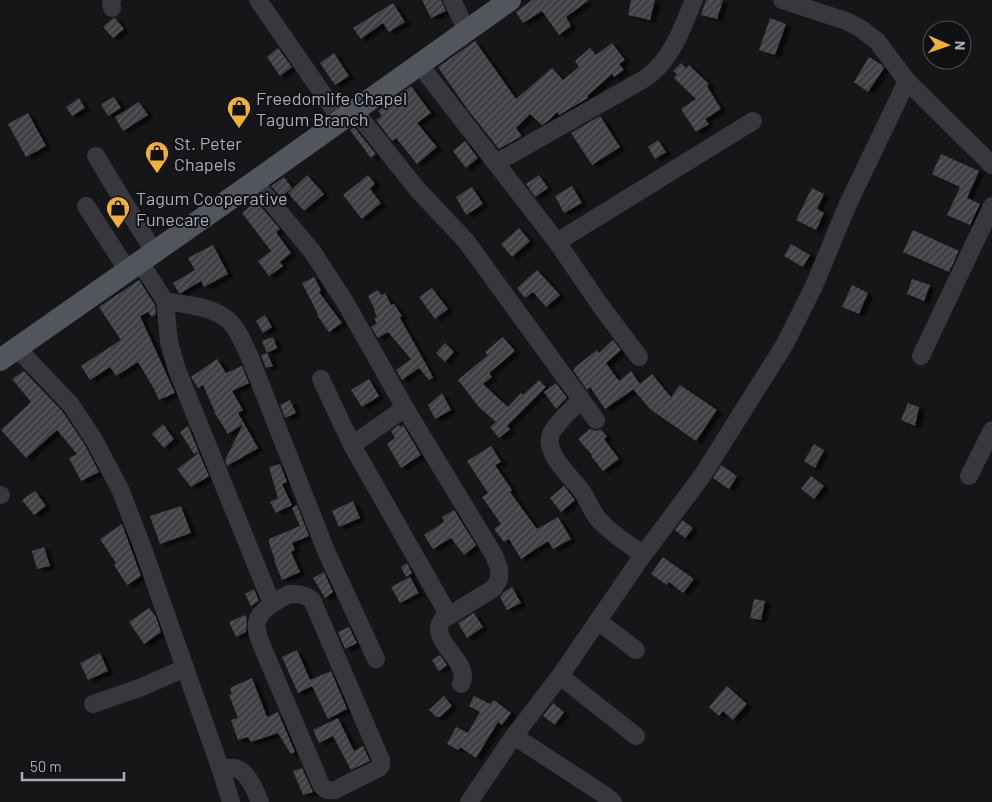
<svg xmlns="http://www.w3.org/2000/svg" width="992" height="802" font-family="Barlow,sans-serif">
<defs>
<pattern id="building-hatch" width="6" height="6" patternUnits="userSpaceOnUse" patternTransform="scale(1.25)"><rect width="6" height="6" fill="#404145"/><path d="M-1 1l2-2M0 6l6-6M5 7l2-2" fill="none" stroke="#595a5e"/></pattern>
<filter id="shadow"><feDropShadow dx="5.5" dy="3" stdDeviation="1" flood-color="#0009"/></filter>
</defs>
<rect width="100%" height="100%" fill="#161618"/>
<g fill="url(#building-hatch)" filter="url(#shadow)">
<path d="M422 0H441L446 11 431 18Z"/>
<path d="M532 0H589L566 17 571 26 559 35 542 11 523 23 516 12Z"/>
<path d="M631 0H655L650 20 628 15Z"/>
<path d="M706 0H723L717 19 701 15Z"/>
<path d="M393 3 405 22 389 32 383 23 361 39 353 28Z"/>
<path d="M113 18H115L124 29 113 38 103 27Z"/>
<path d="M770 18 786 24 775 55 759 50Z"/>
<path d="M475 41 516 99 552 68 563 80 579 67 575 61 590 48 596 55 612 43 625 60 619 64 624 70 614 77 612 74 587 96 588 98 559 115 557 112 548 121 542 125 530 114 516 128 522 136 499 149 468 110 438 67Z"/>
<path d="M278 48 292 67 280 76 267 57Z"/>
<path d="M334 53 349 76 335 85 320 63Z"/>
<path d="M869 57 882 65 884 68 868 92 854 82Z"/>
<path d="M681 63 686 68 689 65 709 84 707 86 721 109 705 119 709 124 696 132 681 109 696 99 674 78 677 74 673 71Z"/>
<path d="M411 86 431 113 417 123 437 147 417 164 396 138 392 141 376 120 382 116 378 111Z"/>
<path d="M114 97 121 108 108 116 101 104Z"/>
<path d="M79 98 85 108 72 116 66 107Z"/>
<path d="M139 102 148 115 123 131 115 117Z"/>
<path d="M28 113 46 146 26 157 8 124Z"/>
<path d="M600 116 620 147 592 165 571 133Z"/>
<path d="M354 127 376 154 371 158 350 130Z"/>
<path d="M658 140 666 152 655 159 648 147Z"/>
<path d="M465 141 478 158 466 168 453 151Z"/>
<path d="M941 154 979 171 967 198 980 204 970 225 947 215 960 187 932 174Z"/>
<path d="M307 175 324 194 304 211 288 193Z"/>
<path d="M368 175 375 184 370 189 381 203 362 219 343 195Z"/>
<path d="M539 175 548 188 535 197 526 184Z"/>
<path d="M284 177 292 188 281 197 271 186Z"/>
<path d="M572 186 582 203 564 213 555 196Z"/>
<path d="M472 187 483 204 466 215 456 197Z"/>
<path d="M812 188 824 194 817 209 824 213 816 230 796 220Z"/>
<path d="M256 201 280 229 276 232 291 253 280 262 283 266 269 276 258 261 271 251 242 213Z"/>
<path d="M519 228 530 241 512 257 501 244Z"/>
<path d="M913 230 959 251 949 272 903 252Z"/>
<path d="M791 244 810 255 803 267 784 256Z"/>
<path d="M213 245 228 274 204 287 201 281 181 293H179L173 283 195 270 188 258Z"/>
<path d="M537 270 560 295 546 307 533 292 525 298 517 288Z"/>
<path d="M314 277 321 290 319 292 342 323 329 332 317 315 318 314 302 283Z"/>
<path d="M912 279 930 285 924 301 907 294Z"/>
<path d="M139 280 155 305 156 314 152 317 148 312 140 316 175 393 159 400 154 389 138 362 116 376 110 367 90 380 81 366 121 340 99 307Z"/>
<path d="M852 285 868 293 859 314 842 307Z"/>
<path d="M432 288 448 309 435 319 419 297Z"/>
<path d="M378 290 381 295 385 293 391 305 394 304 402 316 400 318 433 377 429 380 419 368 402 380 397 371 396 370 411 359 388 332 378 338 371 327 377 323 374 319 377 316 374 311 375 310 368 296Z"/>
<path d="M265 315 272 327 263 333 256 321Z"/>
<path d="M273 337 277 348 267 353 262 341Z"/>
<path d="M503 337 515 351 489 373 492 377 483 384 508 407 521 393 523 395 539 380 546 387 507 426 510 429 499 438 490 427 496 422 479 407 458 380 488 355 485 352Z"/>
<path d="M613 340 621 350 606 363 619 381 631 371 640 384 652 374 671 397 680 385 717 410 696 441 650 409 633 389 638 386 605 409 590 387 587 390 573 370 575 369 574 368 597 350 599 353Z"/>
<path d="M445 343 454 352 445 362 436 353Z"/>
<path d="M267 353 273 366 266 368 261 355Z"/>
<path d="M217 359 226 373 242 366 249 383 232 391 243 410 238 413 258 448 227 466 225 460 243 424 228 434 214 412H215L203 385 198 388 191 377Z"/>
<path d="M24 371 63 412 85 445 99 472 81 481 69 458 77 454 57 430 26 458 1 430 31 402 12 379Z"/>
<path d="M369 379 379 396 362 407 351 390Z"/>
<path d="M556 383 567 398 556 409 544 392Z"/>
<path d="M442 393 451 410 435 419 428 405Z"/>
<path d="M290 400 296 413 285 418 280 405Z"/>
<path d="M908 403 919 407 915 426 901 420Z"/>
<path d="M163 424 174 439 164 448 152 434Z"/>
<path d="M399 425 400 427 403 425 421 455 401 468 387 444 395 438 391 431Z"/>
<path d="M188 426 199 452 194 454 180 432Z"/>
<path d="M590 429 597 431 600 429 607 436 604 439 619 459 603 471 591 456 592 455 578 439Z"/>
<path d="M814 444 824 450 815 468 804 461Z"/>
<path d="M491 446 501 462 495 465 512 490 510 492 537 529 558 517 571 539 553 549 548 541 521 559 509 539 504 542 494 529 501 524 482 497 488 493 467 461Z"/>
<path d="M199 453 209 476 191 487 177 469Z"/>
<path d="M280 464 287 482 282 484 292 505 276 513 270 502 278 498 269 467Z"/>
<path d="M721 465 737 476 729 489 713 478Z"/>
<path d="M811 476 824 486 814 499 801 489Z"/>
<path d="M564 486 575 500 561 512 550 498Z"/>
<path d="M35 491 46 506 34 515 22 500Z"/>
<path d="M353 501 360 518 339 527 332 511Z"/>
<path d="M297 505 309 536 292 543 295 550 291 552 300 572 282 580 274 560H275L269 543V539L300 526 292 508Z"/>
<path d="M181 506 191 533 160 544 150 516Z"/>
<path d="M454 510 476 545 464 555 451 538 433 549 424 535 444 522 442 517Z"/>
<path d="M682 520 693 528 685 538 675 530Z"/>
<path d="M122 524 141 576 127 585 114 565 116 563 100 539Z"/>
<path d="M44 547 50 566 37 569 32 551Z"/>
<path d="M663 557 694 579 683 593 669 582 667 585 651 574Z"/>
<path d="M407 563 412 573 406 577 401 567Z"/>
<path d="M324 572 333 592 325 598 313 578Z"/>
<path d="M410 577 419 593 400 603 391 587Z"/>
<path d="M512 587 521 603 507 610 500 597 504 592Z"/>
<path d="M254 589 259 601 251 606 245 594Z"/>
<path d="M754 599 765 601 761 620 750 618Z"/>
<path d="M149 608 156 617 161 632 144 644 129 622Z"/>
<path d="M474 613 483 627 467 638 458 623Z"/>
<path d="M245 615 247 619 246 632 236 637 229 622Z"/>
<path d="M349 627 357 643 345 649 338 632Z"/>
<path d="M297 650 310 680 331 671 347 709 328 719 312 686 298 693 282 657Z"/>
<path d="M100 653 108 671 88 680 80 663Z"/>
<path d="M440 655 447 665 439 671 432 660Z"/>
<path d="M252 678 267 717 278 712 295 752 291 754 278 733 251 742 248 737 238 740 231 720 238 718 229 695 232 694 230 688Z"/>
<path d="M727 686 747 704 733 720 723 711 719 716 709 707Z"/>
<path d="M444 696 452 706 440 717H436L429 710Z"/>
<path d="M474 696 490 704 494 700 511 713 502 725 498 722 476 758 460 747 458 750 447 744 456 727 468 733 480 712 469 706Z"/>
<path d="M553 703 564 712 555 725 543 716Z"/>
<path d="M338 718 354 751 363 746 370 761 351 770 333 736 319 743 313 730Z"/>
<path d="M302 768 313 792 303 795 293 771Z"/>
</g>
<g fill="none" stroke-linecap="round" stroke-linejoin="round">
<g stroke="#37383d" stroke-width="18">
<path d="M112 0 111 3 112 8"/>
<path d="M258 0 341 120"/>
<path d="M452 0 467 31"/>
<path d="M782 0 846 21 860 28 877 41 907 81 992 165"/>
<path d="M419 64 557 242 600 305 639 357"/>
<path d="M354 110 417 189 466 241 596 420"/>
<path d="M96 156 154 252"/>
<path d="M496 163 637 83C643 80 649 76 653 72 674 54 683 25 694 0"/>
<path d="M254 182 312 251 345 302 405 408 494 555 499 568V579L494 588 442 620C429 640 463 656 463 677 463 679 462 682 461 684"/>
<path d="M86 206 128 271"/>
<path d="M557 242 753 121"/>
<path d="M140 262 165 301 169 342 177 370 272 604"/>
<path d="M165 301C186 305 213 306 229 321 238 329 243 343 249 355L326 551 376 659"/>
<path d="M17 348 71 405 94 440 120 489 142 546 221 770 231 802"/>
<path d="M921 356 992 206"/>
<path d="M321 379 352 445 449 616"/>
<path d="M581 399C573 408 555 424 551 434 543 454 573 478 583 493 589 502 592 514 601 522 613 535 629 544 643 555"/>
<path d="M352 445 405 408"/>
<path d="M969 476 992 430"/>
<path d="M0 495H1"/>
<path d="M289 594C298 594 304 594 312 600L381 760V766L379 768 335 790C328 791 325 790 321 785L262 646C260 641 258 636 257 631 253 612 275 602 289 594Z"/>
<path d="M598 621 636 650"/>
<path d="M560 676 636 736"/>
<path d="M93 704 142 687 185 668"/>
<path d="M514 736 606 796 613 802"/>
<path d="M221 770C224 769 227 768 229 768 246 765 255 790 260 802"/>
<path d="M469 802 514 736 560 676 643 555 702 476 785 344 814 286 848 204 907 81"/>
</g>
<path stroke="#53555c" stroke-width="22" d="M0 360 250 185 510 0"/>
</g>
<defs>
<g id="shop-pin" transform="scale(1.25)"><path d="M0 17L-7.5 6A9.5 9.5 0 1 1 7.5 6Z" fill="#f2b134" stroke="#111113"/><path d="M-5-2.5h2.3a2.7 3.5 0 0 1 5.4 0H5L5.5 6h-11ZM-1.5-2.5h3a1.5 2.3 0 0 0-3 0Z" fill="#111"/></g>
</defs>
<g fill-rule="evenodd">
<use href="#shop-pin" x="239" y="108"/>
<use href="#shop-pin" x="157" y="153"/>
<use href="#shop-pin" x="118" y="208"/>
</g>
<g text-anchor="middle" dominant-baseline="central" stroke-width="4" stroke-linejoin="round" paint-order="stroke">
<g font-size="18" fill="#a8adb8" stroke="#111113" text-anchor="start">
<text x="256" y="98">Freedomlife Chapel<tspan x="256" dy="21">Tagum Branch</tspan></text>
<text x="174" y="143">St. Peter<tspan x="174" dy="21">Chapels</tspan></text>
<text x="136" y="198">Tagum Cooperative<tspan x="136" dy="21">Funecare</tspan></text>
</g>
</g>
<g transform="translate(947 45) rotate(92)"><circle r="24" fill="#111113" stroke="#4d4f55"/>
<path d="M0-4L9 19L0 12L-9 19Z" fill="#f2b134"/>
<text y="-8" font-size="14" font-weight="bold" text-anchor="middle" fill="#a8adb8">N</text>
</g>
<path d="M22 772v8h102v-8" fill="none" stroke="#a8adb8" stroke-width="2.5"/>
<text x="30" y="772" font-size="15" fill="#a8adb8" stroke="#111113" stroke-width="4" paint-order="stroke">50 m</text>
</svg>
